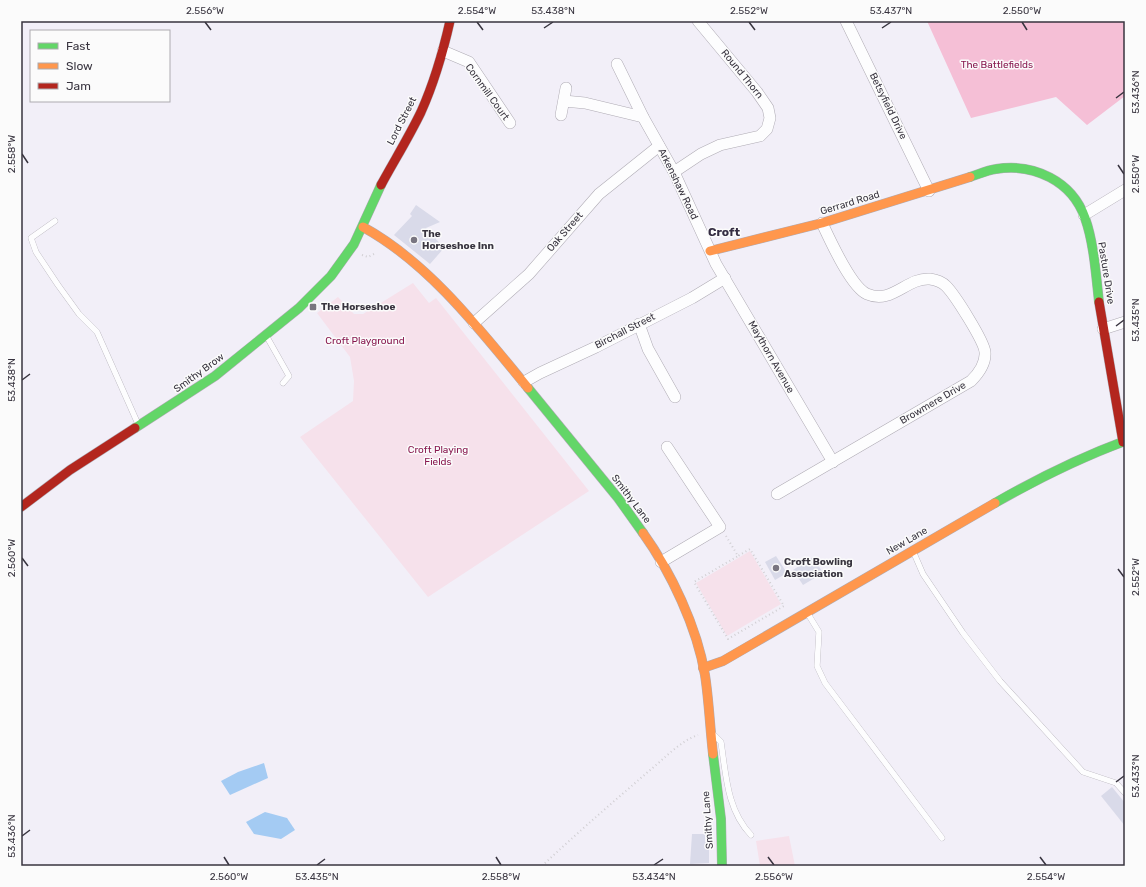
<svg xmlns="http://www.w3.org/2000/svg" width="1146" height="887" font-family="Rubik,sans-serif">
<rect width="100%" height="100%" fill="#f2eff8"/>
<g fill="#f6e1eb">
<path d="M413 283 429 303 436 298 589 491 428 597 300 437 353 401 354 381 350 357 317 313 338 297 354 314H363Z"/>
<path d="M750 551 781 604 727 636 696 583Z"/>
<path d="M789 836 795 866H760L756 841Z"/>
</g>
<path fill="#f5bfd6" d="M927 21H1125V96L1087 125 1056 97 971 118Z"/>
<g fill="#a4cbf3">
<path d="M264 763 268 778 230 795 221 781 238 772Z"/>
<path d="M265 812 287 818 295 830 281 839 254 834 246 822Z"/>
</g>
<g fill="#d9dae9">
<path d="M416 205 440 222 426 228 444 248 430 264 394 235 412 216 410 214Z"/>
<path d="M776 556 787 573 775 580 765 562Z"/>
<path d="M813 557 823 573 803 585 793 570Z"/>
<path d="M1112 787 1125 803V826L1101 796Z"/>
<path d="M692 834H705V842H709V863L690 864Z"/>
</g>
<g fill="none" stroke-linecap="round" stroke-linejoin="round">
<g stroke="#afabb4" stroke-width="6">
<g id="lane">
<path d="M55 221 31 238 36 252 58 285 79 314 97 332 138 424"/>
<path d="M267 337 289 376 283 383"/>
<path d="M913 551 923 574 963 633 1000 681 1083 772 1116 783 1125 793"/>
<path d="M808 614 819 632 817 666 825 683 942 838"/>
<path d="M714 735 721 742C726 775 727 810 751 835"/>
</g>
</g>
<g stroke="#afabb4" stroke-width="12">
<g id="street">
<path d="M846 21 929 191"/>
<path d="M443 51 469 62 510 123"/>
<path d="M617 64 643 117 674 172 716 264 833 462"/>
<path d="M564 101 585 103 643 117"/>
<path d="M561 115 566 88"/>
<path d="M674 172 701 154 720 145 760 136 767 129 770 118 768 108 757 92 698 21"/>
<path d="M1084 215 1125 190"/>
<path d="M474 323 529 274 599 194 659 146"/>
<path d="M639 324 648 349 675 397"/>
<path d="M1103 329 1125 322"/>
<path d="M524 382 540 373 596 347 692 298 725 278"/>
<path d="M777 494 971 381C979 373 986 364 985 352 984 341 955 295 946 286 942 282 937 280 930 279 907 277 892 305 867 294 851 287 830 240 822 223"/>
<path d="M661 562 720 527 667 447"/>
</g>
</g>
<g stroke="#afabb4" stroke-width="10">
<g id="fast">
<path d="M970 177C979 174 988 170 996 169 1034 163 1072 181 1085 218 1094 243 1096 276 1099 302"/>
<path d="M528 388 618 498 643 533"/>
<path d="M135 428 215 376 299 308 331 276 354 244 381 185"/>
<path d="M995 503C1037 479 1079 458 1125 441"/>
<path d="M713 754 721 819 722 866"/>
</g>
</g>
<g stroke="#afabb4" stroke-width="10">
<g id="slow">
<path d="M363 227C429 263 481 331 528 388"/>
<path d="M710 251 822 223 970 177"/>
<path d="M643 533C671 572 697 627 705 675 709 701 710 728 713 754"/>
<path d="M703 668 723 661 995 503"/>
</g>
</g>
<g stroke="#afabb4" stroke-width="10">
<g id="jam">
<path d="M381 185C394 161 409 137 421 112 434 83 443 52 450 21"/>
<path d="M1099 302 1123 442"/>
<path d="M21 507 70 470 135 428"/>
</g>
</g>
<g stroke="#d1cfd3" stroke-width="2" stroke-dasharray="1 3" stroke-linecap="butt">
<path d="M362 255 368 257 374 254"/>
<path d="M726 536 738 556 750 549 784 606 728 639 694 582 738 556"/>
<path d="M542 866C577 833 613 802 649 771 664 759 680 741 698 735"/>
</g>
<use href="#lane" stroke="#fdfdfe" stroke-width="5.5"/>
<use href="#street" stroke="#fdfdfe" stroke-width="11"/>
<use href="#fast" stroke="#63d668" stroke-width="9"/>
<use href="#slow" stroke="#ff974d" stroke-width="9"/>
<use href="#jam" stroke="#b3261e" stroke-width="9"/>
</g>
<path fill="none" stroke="#38343f" stroke-width="1.5" d="M205 22 211 30M477 22 483 30M749 22 755 30M1022 22 1027 30M544 28 553 22M882 28 891 22M1116 98 1124 92M22 154 28 163M1118 165 1124 174M1116 326 1124 320M22 380 30 374M22 558 28 566M1118 569 1124 577M1116 782 1124 776M22 836 30 830M224 857 229 865M496 857 501 865M768 857 774 865M1040 857 1046 865M317 865 325 859M654 865 663 859"/>
<g fill="#797580" stroke="#fbfbfb" stroke-width="1.5">
<circle cx="414" cy="240" r="4"/>
<rect x="309" y="303" width="8" height="8" rx="2"/>
<circle cx="776" cy="568" r="4"/>
</g>
<g text-anchor="middle" dominant-baseline="central" stroke-width="3" stroke-linejoin="round" paint-order="stroke">
<g font-size="10" fill="#88184f" stroke="#fbfbfb">
<text x="997" y="65">The Battlefields</text>
<text x="365" y="341">Croft Playground</text>
<text x="438" y="450">Croft Playing<tspan x="438" dy="12">Fields</tspan></text>
</g>
<g font-size="10" fill="#38343f" stroke="#fbfbfb">
<text transform="translate(742 74) rotate(51)">Round Thorn</text>
<text transform="translate(487 92) rotate(54)">Cornmill Court</text>
<text transform="translate(888 106) rotate(64)">Betsyfield Drive</text>
<text transform="translate(402 121) rotate(-63)">Lord Street</text>
<text transform="translate(678 184) rotate(64)">Arkenshaw Road</text>
<text transform="translate(850 203) rotate(-17)">Gerrard Road</text>
<text transform="translate(565 232) rotate(-49)">Oak Street</text>
<text transform="translate(1106 273) rotate(81)">Pasture Drive</text>
<text transform="translate(625 331) rotate(-27)">Birchall Street</text>
<text transform="translate(771 357) rotate(60)">Maythorn Avenue</text>
<text transform="translate(199 373) rotate(-36)">Smithy Brow</text>
<text transform="translate(933 403) rotate(-30)">Browmere Drive</text>
<text transform="translate(631 499) rotate(53)">Smithy Lane</text>
<text transform="translate(907 541) rotate(-30)">New Lane</text>
<text transform="translate(708 820) rotate(-94)">Smithy Lane</text>
</g>
<g font-size="10" font-weight="bold" fill="#38343f" stroke="#fbfbfb" text-anchor="start">
<text x="422" y="234">The<tspan x="422" dy="12">Horseshoe Inn</tspan></text>
<text x="321" y="307">The Horseshoe</text>
<text x="784" y="562">Croft Bowling<tspan x="784" dy="12">Association</tspan></text>
</g>
<g font-size="12" font-weight="bold" fill="#342c42" stroke="#fbfbfb">
<text x="724" y="232">Croft</text>
</g>
</g>
<rect width="1146" height="887" fill="none" stroke="#fbfbfb" stroke-width="44"/>
<rect x="30" y="30" width="140" height="72" fill="#fbfbfb" stroke="#adabb0"/>
<rect x="38" y="43" width="20" height="6" fill="#63d668" stroke="#adabb0"/>
<text x="66" y="50" font-size="12" fill="#38343f">Fast</text>
<rect x="38" y="63" width="20" height="6" fill="#ff974d" stroke="#adabb0"/>
<text x="66" y="70" font-size="12" fill="#38343f">Slow</text>
<rect x="38" y="83" width="20" height="6" fill="#b3261e" stroke="#adabb0"/>
<text x="66" y="90" font-size="12" fill="#38343f">Jam</text>
<rect x="22" y="22" width="1102" height="843" fill="none" stroke="#38343f" stroke-width="1.5"/>
<g font-size="10" text-anchor="middle" fill="#38343f">
<text x="205" y="14">2.556°W</text>
<text x="477" y="14">2.554°W</text>
<text x="553" y="14">53.438°N</text>
<text x="749" y="14">2.552°W</text>
<text x="891" y="14">53.437°N</text>
<text x="1022" y="14">2.550°W</text>
<text transform="translate(1135 92) rotate(-90)" y="4">53.436°N</text>
<text transform="translate(11 154) rotate(-90)" y="4">2.558°W</text>
<text transform="translate(1135 174) rotate(-90)" y="4">2.550°W</text>
<text transform="translate(1135 320) rotate(-90)" y="4">53.435°N</text>
<text transform="translate(11 380) rotate(-90)" y="4">53.438°N</text>
<text transform="translate(11 558) rotate(-90)" y="4">2.560°W</text>
<text transform="translate(1135 577) rotate(-90)" y="4">2.552°W</text>
<text transform="translate(1135 776) rotate(-90)" y="4">53.433°N</text>
<text transform="translate(11 836) rotate(-90)" y="4">53.436°N</text>
<text x="229" y="880">2.560°W</text>
<text x="317" y="880">53.435°N</text>
<text x="501" y="880">2.558°W</text>
<text x="654" y="880">53.434°N</text>
<text x="774" y="880">2.556°W</text>
<text x="1046" y="880">2.554°W</text>
</g>
</svg>
